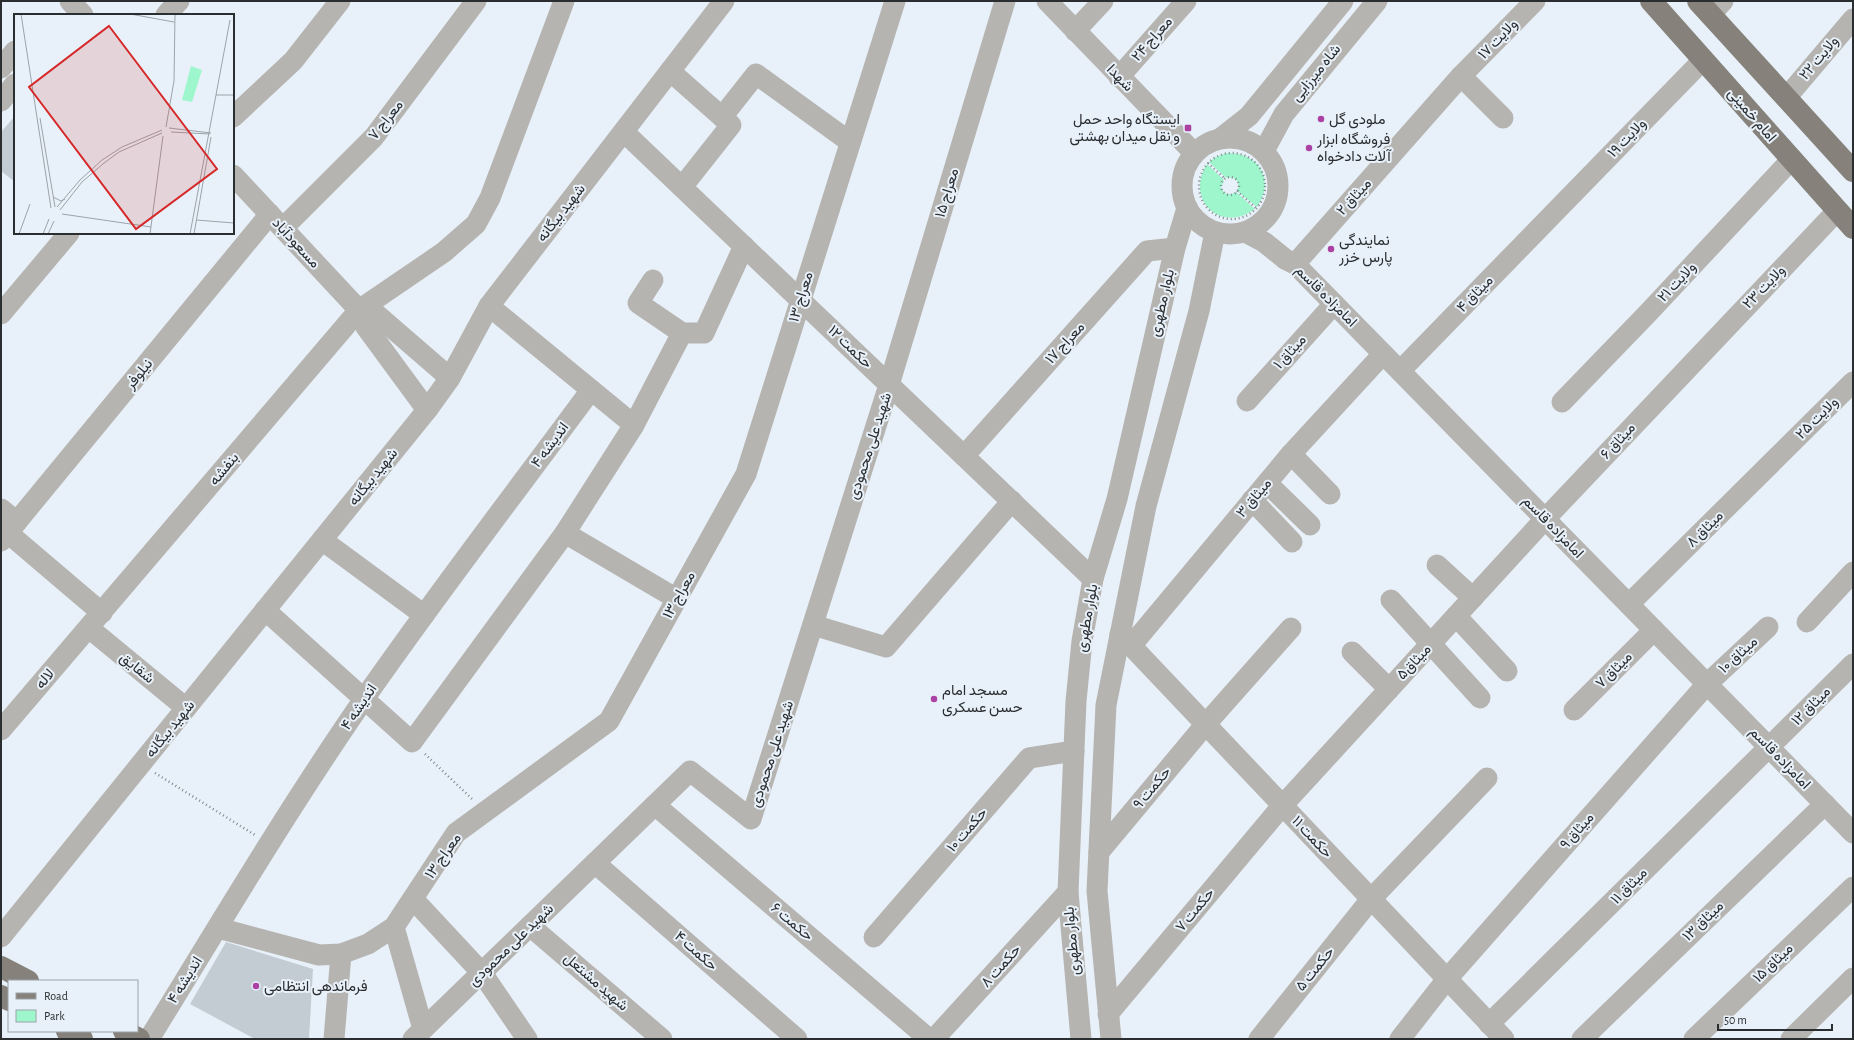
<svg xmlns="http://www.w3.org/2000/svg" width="1854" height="1040" font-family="'Alegreya Sans',Vazirmatn,sans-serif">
<rect width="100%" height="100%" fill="#e8f1f9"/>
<g fill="#9ef6cc">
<path d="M1226 153C1259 152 1276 179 1257 207L1237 191C1241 182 1235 176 1226 178L1209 162 1216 157Z"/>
<path d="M1207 164 1224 180 1221 188C1224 194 1230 196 1236 192L1255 209C1221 234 1184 200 1207 164Z"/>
</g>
<g fill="#c3cbd3">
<path d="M15 116V182L1 171V132Z"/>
<path d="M226 942 313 969 309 1039H255L190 1004Z"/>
</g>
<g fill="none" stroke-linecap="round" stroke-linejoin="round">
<g stroke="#83898e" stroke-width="2.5" stroke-dasharray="1 3" stroke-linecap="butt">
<circle cx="1232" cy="186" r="33"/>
<path d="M1208 163 1225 179"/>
<circle cx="1230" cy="186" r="9"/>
<path d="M1237 191 1256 208"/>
<path d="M425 754 472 799"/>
<path d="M155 773 255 835"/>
</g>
<g stroke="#b6b4b0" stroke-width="21">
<path d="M70 1 83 15"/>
<path d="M1047 1 1194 153"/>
<path d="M166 15 179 1"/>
<path d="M1710 15 1723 1"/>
<path d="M1075 31 1103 1"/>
<path d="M1 68 15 51"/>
<path d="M670 71 731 125 682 187"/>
<path d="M1461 76 1503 118"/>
<path d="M1119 77 1186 1"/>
<path d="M1786 98 1853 19"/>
<path d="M1 101 15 84"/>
<path d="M233 117 293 61 340 1"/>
<path d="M722 117 756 74 850 142"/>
<path d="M624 132 1093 579"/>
<circle cx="1230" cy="186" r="48"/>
<path d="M1221 138 1249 116 1343 1"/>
<path d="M1264 151 1284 114 1377 1"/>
<path d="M233 175 359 310 366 327 427 410"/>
<path d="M283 228 374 137 476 1"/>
<path d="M1245 232 1264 242 1285 259 1295 264 1853 833"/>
<path d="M1295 264 1461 76 1535 1"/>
<path d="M653 280 638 303 682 333"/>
<path d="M489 306 634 425"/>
<path d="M359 310 376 314 450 378"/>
<path d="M1 314 69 233"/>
<path d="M1400 371 1703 60"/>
<path d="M1247 401 1334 304"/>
<path d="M1562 402 1649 312 1791 160"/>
<path d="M1291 454 1330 494"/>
<path d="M964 456 1147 251 1175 248"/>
<path d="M1267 483 1310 525"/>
<path d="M1252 500 1292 542"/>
<path d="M1 509 17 522"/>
<path d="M8 533 102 613"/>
<path d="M565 533 677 599"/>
<path d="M322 540 424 615"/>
<path d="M1 541 270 214"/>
<path d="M1437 565 1473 598"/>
<path d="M1391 600 1480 698"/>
<path d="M1629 604 1853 382"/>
<path d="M265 610 412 742 565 533 634 425 682 333H704L744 246"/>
<path d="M1456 616 1507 671"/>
<path d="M1807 622 1853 572"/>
<path d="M813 625 886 647 1012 501"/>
<path d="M89 628 186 708"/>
<path d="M1120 634 1504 1039"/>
<path d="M1131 646 1291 454 1383 354"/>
<path d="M1352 652 1389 689"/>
<path d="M1574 710 1654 630"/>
<path d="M1 730 359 310 444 252 476 224 490 198 564 1"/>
<path d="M655 805 929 1039"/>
<path d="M1099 852 1205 725 1291 628"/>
<path d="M595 863 797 1039"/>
<path d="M413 899 482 973 527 1039"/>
<path d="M530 926 662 1039"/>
<path d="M394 927 423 1029"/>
<path d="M218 928 319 955 341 954 368 944 394 927 456 833 609 721 746 474 895 1"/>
<path d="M1 937 427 410 450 378 489 306 724 1"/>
<path d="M874 937 1029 758 1074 751"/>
<path d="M1108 1014 1282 806 1545 519 1837 211"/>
<path d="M1489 1024 1853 664"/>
<path d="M149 1039C219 925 288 809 364 699 437 594 515 493 591 390"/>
<path d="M334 1039 341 954"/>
<path d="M413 1039 690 771 751 819 889 385 1005 1"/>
<path d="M934 1039 1068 892"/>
<path d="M1081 1039 1068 892 1076 701 1082 641 1093 579 1117 499 1175 248 1187 208"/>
<path d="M1111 1039 1097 891 1106 705 1146 506 1199 311 1215 232"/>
<path d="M1259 1039 1371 899 1487 778"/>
<path d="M1400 1039 1447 979 1707 684 1768 627"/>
<path d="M1582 1039 1825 804"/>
<path d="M1694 1039 1853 887"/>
<path d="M1791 1039 1853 978"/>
</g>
<g stroke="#86827b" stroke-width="22">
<path d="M1651 1 1853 228"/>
<path d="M1698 1 1853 171"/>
<path d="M1 967 28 981"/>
<path d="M1 996 9 1000"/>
<path d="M67 1031 82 1039"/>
<path d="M124 1031 139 1039"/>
</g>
</g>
<g fill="#aa41a3" stroke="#e8f1f9" stroke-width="1.5">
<circle cx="1321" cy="119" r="4"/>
<rect x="1184" y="124" width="8" height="8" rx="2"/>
<circle cx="1309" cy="148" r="4"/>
<circle cx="1331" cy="249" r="4"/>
<circle cx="934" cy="699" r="4"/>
<circle cx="256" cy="986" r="4"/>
</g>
<g text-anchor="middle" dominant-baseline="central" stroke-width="4" stroke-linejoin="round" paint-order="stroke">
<g font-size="15" fill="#2b2e31" stroke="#e8f1f9">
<text transform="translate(1152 39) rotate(-49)">معراج ۲۴</text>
<text transform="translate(1498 39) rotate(-46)">ولایت ۱۷</text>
<text transform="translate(1819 58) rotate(-50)">ولایت ۲۲</text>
<text transform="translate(1316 73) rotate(-51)">شاه میرزایی</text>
<text transform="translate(1120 78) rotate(46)">شهدا</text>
<text transform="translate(1752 115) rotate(49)">امام خمینی</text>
<text transform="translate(386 120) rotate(-52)">معراج ۷</text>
<text transform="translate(1627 138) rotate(-46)">ولایت ۱۹</text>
<text transform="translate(947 193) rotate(-73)">معراج ۱۵</text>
<text transform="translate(1354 197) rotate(-48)">میثاق ۲</text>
<text transform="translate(561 213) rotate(-52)">شهید بیگانه</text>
<text transform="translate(296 243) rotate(47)">مسعودآباد</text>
<text transform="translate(1677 282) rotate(-47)">ولایت ۲۱</text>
<text transform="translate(1764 287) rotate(-46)">ولایت ۲۳</text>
<text transform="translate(1475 294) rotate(-46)">میثاق ۴</text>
<text transform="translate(1326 296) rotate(45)">امامزاده قاسم</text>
<text transform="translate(801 297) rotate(-73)">معراج ۱۳</text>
<text transform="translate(1162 303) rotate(-77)">بلوار مطهری</text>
<text transform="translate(1065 343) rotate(-48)">معراج ۱۷</text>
<text transform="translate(850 347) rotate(44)">حکمت ۱۲</text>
<text transform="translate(1290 352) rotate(-48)">میثاق ۱</text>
<text transform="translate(139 374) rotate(-51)">نیلوفر</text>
<text transform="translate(1817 418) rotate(-45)">ولایت ۲۵</text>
<text transform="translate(1618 441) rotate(-47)">میثاق ۶</text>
<text transform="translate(550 445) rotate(-53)">اندیشه ۴</text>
<text transform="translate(870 446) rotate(-72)">شهید علی محمودی</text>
<text transform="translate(224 469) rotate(-50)">بنفشه</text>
<text transform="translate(373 477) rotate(-51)">شهید بیگانه</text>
<text transform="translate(1254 498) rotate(-50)">میثاق ۳</text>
<text transform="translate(1553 527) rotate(46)">امامزاده قاسم</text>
<text transform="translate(1705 529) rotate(-45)">میثاق ۸</text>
<text transform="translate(679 595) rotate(-61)">معراج ۱۳</text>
<text transform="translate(1087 618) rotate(-80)">بلوار مطهری</text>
<text transform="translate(1738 655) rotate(-42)">میثاق ۱۰</text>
<text transform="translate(1414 662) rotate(-47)">میثاق۵</text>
<text transform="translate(137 668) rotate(39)">شقایق</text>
<text transform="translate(1614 670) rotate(-45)">میثاق ۷</text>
<text transform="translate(45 679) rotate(-49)">لاله</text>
<text transform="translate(1811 706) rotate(-45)">میثاق ۱۲</text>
<text transform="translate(359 707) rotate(-56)">اندیشه ۴</text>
<text transform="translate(170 729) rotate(-51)">شهید بیگانه</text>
<text transform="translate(772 754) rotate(-72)">شهید علی محمودی</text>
<text transform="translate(1780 758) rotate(46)">امامزاده قاسم</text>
<text transform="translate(1152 788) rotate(-50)">حکمت ۹</text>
<text transform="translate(967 830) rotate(-49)">حکمت ۱۰</text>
<text transform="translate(1577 831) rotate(-49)">میثاق ۹</text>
<text transform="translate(1312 837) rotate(47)">حکمت ۱۱</text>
<text transform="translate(443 856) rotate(-55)">معراج ۱۳</text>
<text transform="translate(1629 886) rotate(-45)">میثاق ۱۱</text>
<text transform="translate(1195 910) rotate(-50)">حکمت ۷</text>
<text transform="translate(1703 921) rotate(-44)">میثاق ۱۳</text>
<text transform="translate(792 922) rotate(40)">حکمت ۶</text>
<text transform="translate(1072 941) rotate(-95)">بلوار مطهری</text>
<text transform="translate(511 945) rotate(-44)">شهید علی محمودی</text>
<text transform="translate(696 951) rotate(41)">حکمت ۴</text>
<text transform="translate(1773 963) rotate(-44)">میثاق ۱۵</text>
<text transform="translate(1001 966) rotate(-48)">حکمت ۸</text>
<text transform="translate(1315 969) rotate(-51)">حکمت ۵</text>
<text transform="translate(185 980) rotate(-58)">اندیشه ۴</text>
<text transform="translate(596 982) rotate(41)">شهید مشتعل</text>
</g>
<g font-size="15" fill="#2b2e31" stroke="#e8f1f9" text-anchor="start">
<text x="1180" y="119" text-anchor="end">ایستگاه واحد حمل<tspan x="1180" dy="17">و نقل میدان بهشتی</tspan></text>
<text x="1329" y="119">ملودی گل</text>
<text x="1317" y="139">فروشگاه ابزار<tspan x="1317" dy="17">آلات دادخواه</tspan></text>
<text x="1339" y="240">نمایندگی<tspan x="1339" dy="17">پارس خزر</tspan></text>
<text x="942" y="690">مسجد امام<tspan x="942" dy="17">حسن عسکری</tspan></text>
<text x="264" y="986">فرماندهی انتظامی</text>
</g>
</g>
<g transform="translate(14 14)">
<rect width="220" height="220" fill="#e8f1f9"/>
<path d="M177 52 188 56 178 88 168 86Z" fill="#9ef6cc"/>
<path fill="none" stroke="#9ca3a9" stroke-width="1" d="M7 0 37 194M116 0 160 8M202 81H220M26 104 41 193M152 113 160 67 161 0M155 114 197 119M157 118 196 120M39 183 47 187 51 185M43 193 66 166 88 146 108 133 148 116M46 196 68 168 90 149 105 138 148 119M48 200 137 213M182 206 220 209M5 220 16 190M29 220 35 205M34 220 40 207M136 220 149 122M176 220 216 6M180 220 197 123"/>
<path fill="#d62828" fill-opacity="0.15" stroke="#d62828" stroke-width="2" d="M95 12 203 155 122 215 15 73Z"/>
<rect width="220" height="220" fill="none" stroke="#2b2e31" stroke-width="2"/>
</g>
<rect width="1854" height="1040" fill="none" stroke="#2b2e31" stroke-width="4"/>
<rect x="8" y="980" width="130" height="52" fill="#e8f1f9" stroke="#9ca3a9"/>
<rect x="16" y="993" width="20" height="6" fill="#86827b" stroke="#9ca3a9"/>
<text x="44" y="1000" font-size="12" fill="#2b2e31">Road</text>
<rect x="16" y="1010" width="20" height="12" fill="#9ef6cc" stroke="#9ca3a9"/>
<text x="44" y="1020" font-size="12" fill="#2b2e31">Park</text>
<path d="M1718 1024v6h114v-6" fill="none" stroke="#2b2e31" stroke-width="2"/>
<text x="1724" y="1024" font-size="12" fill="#2b2e31" stroke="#e8f1f9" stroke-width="3" paint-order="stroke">50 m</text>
</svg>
